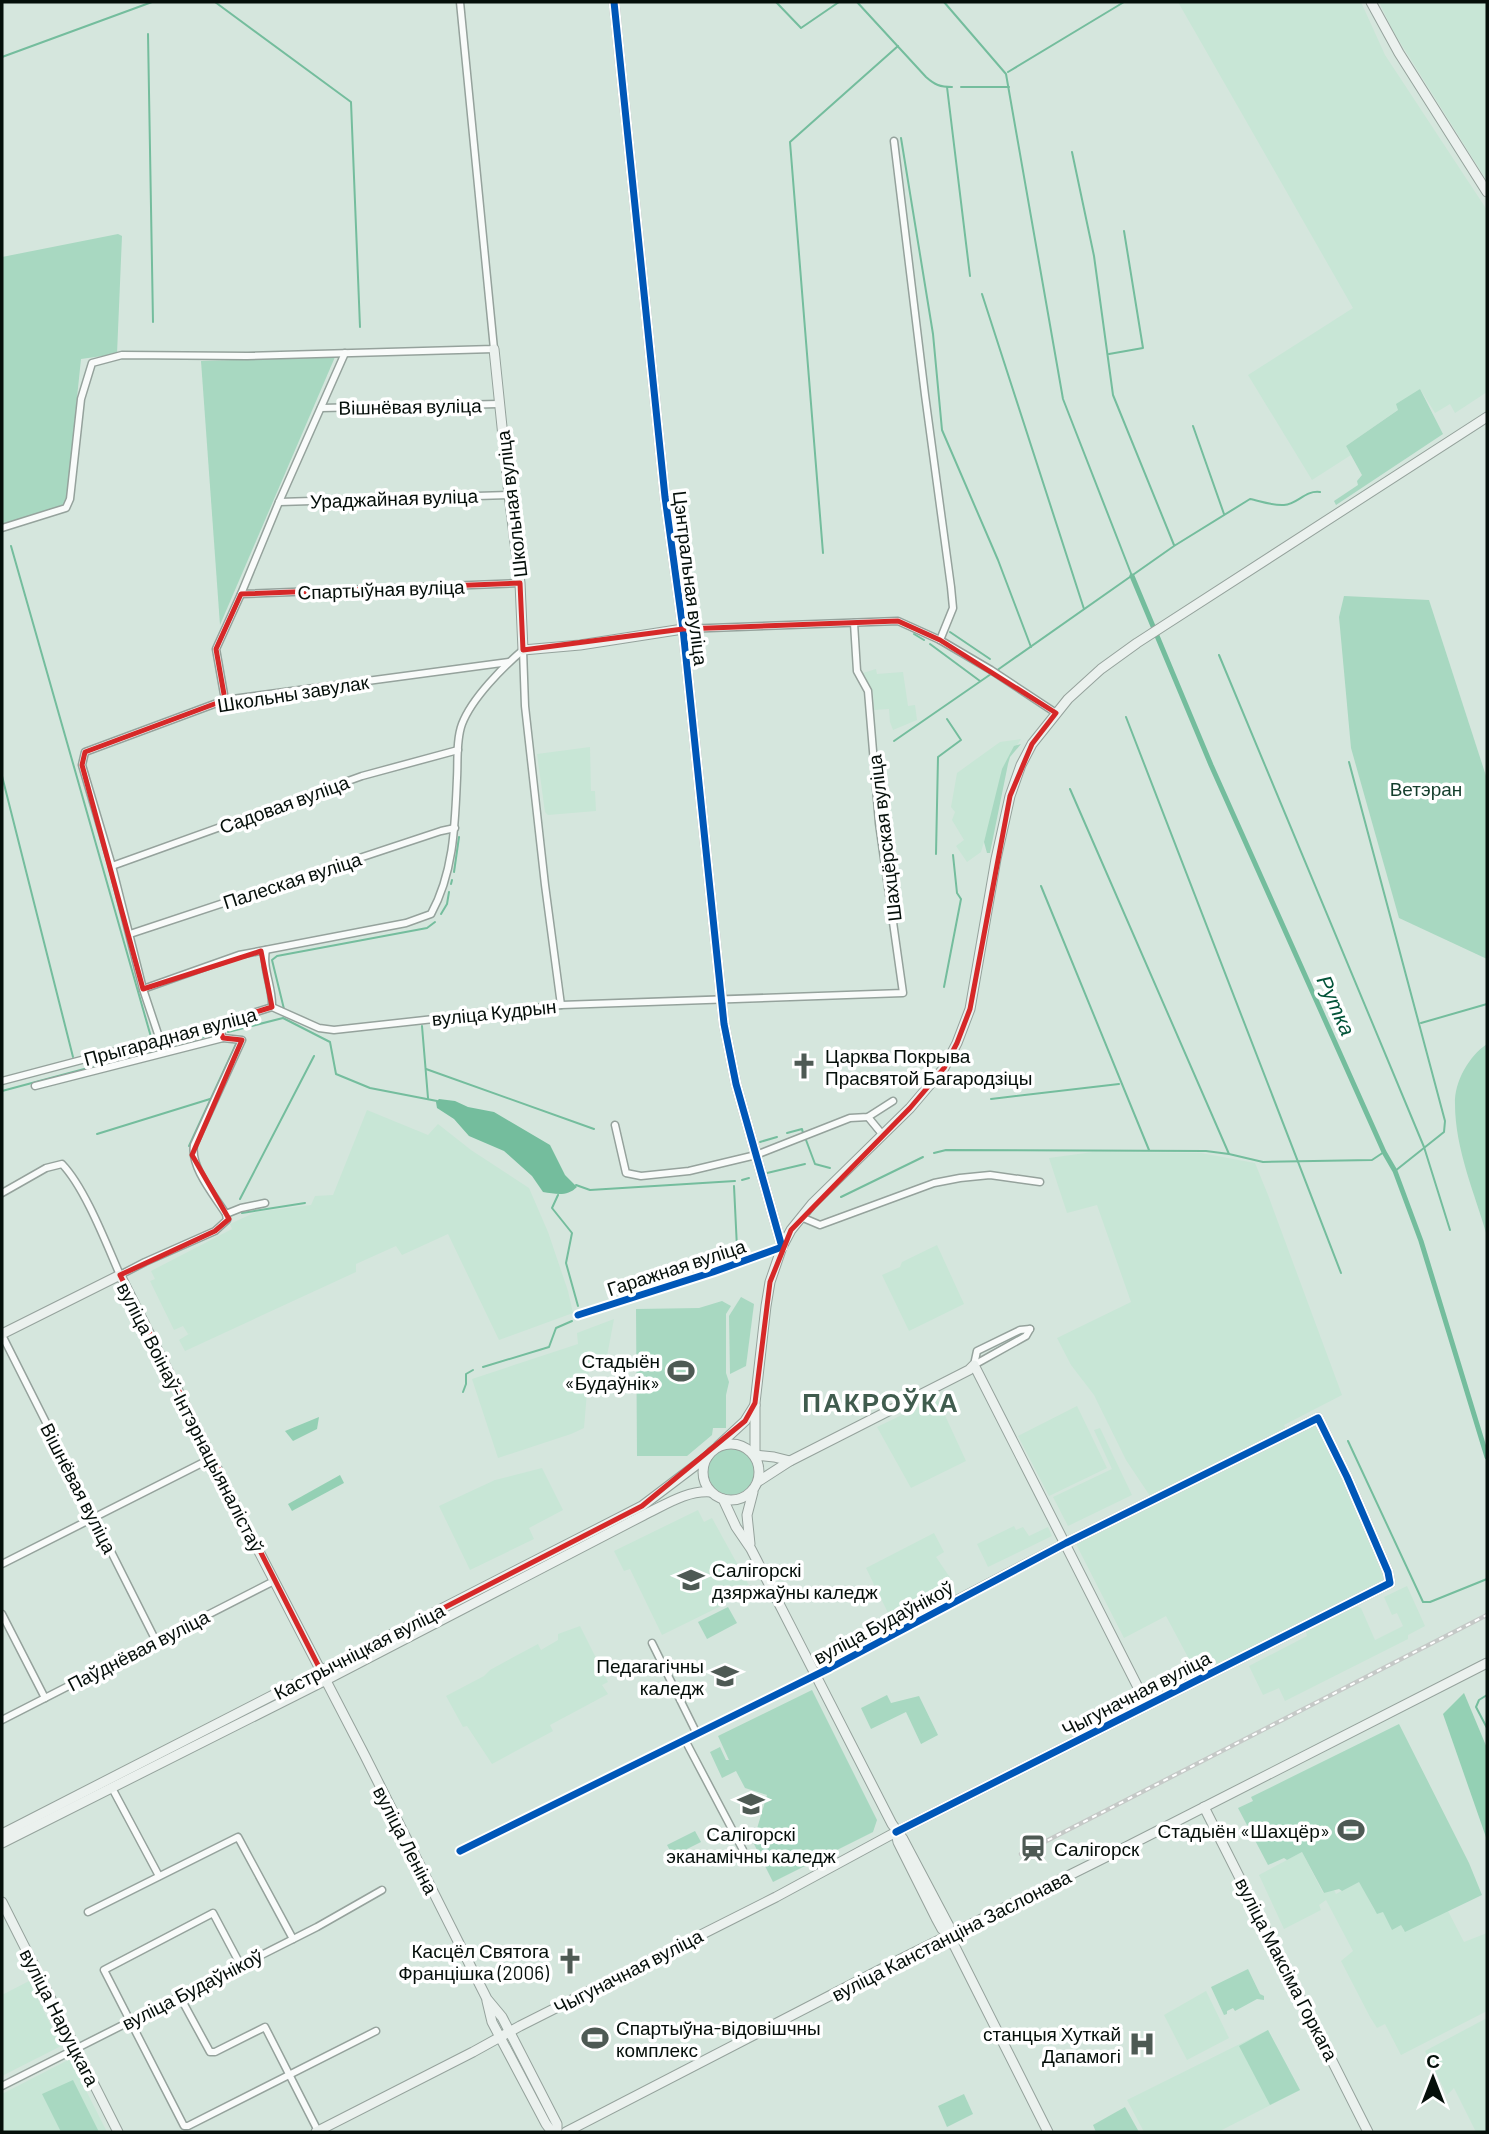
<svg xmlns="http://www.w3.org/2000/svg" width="1489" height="2134" font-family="Barlow,sans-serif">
<rect width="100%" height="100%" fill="#d5e6dd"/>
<g fill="#c8e6d6">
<path d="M1178 2H1361L1385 55 1487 210V392L1455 413 1450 404 1435 413 1420 389 1399 409 1346 446 1351 455 1312 480 1248 375 1353 308Z"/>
<path d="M1379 2H1487V181L1393 31Z"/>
<path d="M876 669 877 674 903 672 908 706 915 705 917 720 893 730 890 722 889 709 874 710 873 692 863 673Z"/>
<path d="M1021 739 1008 760 981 852 967 862 956 846 964 840 952 820 955 812 951 807 957 773 1000 742Z"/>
<path d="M590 747 591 791H595L596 811 548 815 545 812 537 754Z"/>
<path d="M367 1110 428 1135 438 1124 471 1150 529 1188 548 1232 568 1291 573 1313 499 1340 448 1234 402 1255 396 1246 356 1264V1272L185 1351 179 1340 192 1332 188 1334 183 1326 174 1330 150 1281 155 1279 151 1271 232 1229 230 1224 256 1212 311 1205 315 1196 333 1195Z"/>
<path d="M1093 1152 1201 1153 1255 1163 1268 1195 1342 1395 1284 1425 1286 1430 1152 1499 1126 1460 1094 1395 1071 1365 1057 1338 1131 1302 1097 1205 1067 1213 1049 1158Z"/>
<path d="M937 1245 964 1304 909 1331 882 1275 900 1267 902 1262Z"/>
<path d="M614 1319 605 1367 589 1368 584 1428 571 1434 498 1458 472 1379 578 1344 577 1333Z"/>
<path d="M937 1398 966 1461 911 1488 877 1427Z"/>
<path d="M1077 1406 1107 1468 1049 1496 1018 1436Z"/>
<path d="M1317 1421 1387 1580 1198 1676 1166 1616 1124 1638 1075 1542Z"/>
<path d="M1100 1428 1132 1495 1068 1526 1053 1497 1112 1469 1094 1430Z"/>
<path d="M542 1468 563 1510 529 1528 534 1539 470 1570 439 1506 495 1480Z"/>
<path d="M698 1510 704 1522 712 1518 751 1589 725 1604 662 1635 630 1569 624 1571 614 1551Z"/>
<path d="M1014 1526 1016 1530 1023 1527 1029 1536 1048 1527 1052 1536 988 1567 977 1544Z"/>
<path d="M934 1533 944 1552 936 1557 951 1579 956 1592 893 1623 866 1568Z"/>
<path d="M1407 1586 1425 1626 1408 1635V1639L1285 1701 1279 1688 1263 1695 1249 1666 1307 1636 1306 1632 1356 1606 1361 1608 1375 1640 1403 1626 1397 1613 1392 1615 1384 1597Z"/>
<path d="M580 1626 608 1682 602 1685 608 1694 550 1725 553 1731 492 1764 467 1726 463 1727 446 1696 484 1676 490 1670 510 1659 538 1644 541 1650 558 1640V1634Z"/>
<path d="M1302 1852 1323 1893 1334 1890 1336 1894 1359 1881 1375 1911H1383L1401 1924 1404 1931 1448 1911 1464 1942 1487 1933V2011L1401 2055 1385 2024 1377 2028 1370 2017 1341 1961 1353 1951 1326 1900 1319 1905 1321 1910 1284 1929 1259 1875Z"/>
<path d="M29 1981 61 2046 2 2076V1995Z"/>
<path d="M1206 1991 1229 2038 1187 2060 1164 2015Z"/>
<path d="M1487 2018V2132H1476L1454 2088 1447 2095 1425 2051Z"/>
<path d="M1268 2030 1300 2090 1218 2132H1144L1127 2100Z"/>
<path d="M70 2059 107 2132H2V2094Z"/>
</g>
<g fill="#a8d8c1">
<path d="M118 234 122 236 117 354 81 359 66 504 2 525V257Z"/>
<path d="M335 357 220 625 201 361Z"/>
<path d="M1420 389 1443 434 1336 505 1334 501 1358 485 1357 481 1362 475 1346 446 1398 410 1396 404Z"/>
<path d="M1344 596 1429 600 1487 779V959L1399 918 1351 748 1339 617Z"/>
<path d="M1021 744 1010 757 1008 764 990 853H987L984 842 1002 769 1014 746Z"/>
<path d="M1487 1044V1236C1475 1194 1455 1149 1455 1104 1454 1082 1469 1056 1487 1044Z"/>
<path d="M741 1297 754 1304 746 1366 730 1374 729 1316Z"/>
<path d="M722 1301 731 1306 726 1314V1373L729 1382 726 1395V1428H713L712 1435 687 1456H637L636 1309 699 1308Z"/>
<circle cx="731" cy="1472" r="23"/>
<path d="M728 1607 737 1623 707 1639 698 1622Z"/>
<path d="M812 1690 877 1820 873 1832 773 1882 753 1842 767 1795 745 1788 736 1771 722 1778 710 1752 720 1747 726 1760H729L718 1736Z"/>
<path d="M887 1695 891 1703 919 1696 938 1735 921 1744 906 1712 871 1729 861 1708Z"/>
<path d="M1399 1724 1469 1863 1482 1895 1405 1932 1401 1925 1392 1930 1383 1912 1377 1914 1359 1882 1342 1891 1339 1889 1324 1893 1302 1852 1287 1860 1284 1858 1268 1865 1238 1808 1253 1801 1251 1797Z"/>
<path d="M695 1831 701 1842 673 1856 667 1845Z"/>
<path d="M1248 1969 1260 1994 1264 1996V2000L1257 1999 1235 2011 1233 2008 1227 2011V2014L1224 2015 1211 1987Z"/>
<path d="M1268 2030 1300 2090 1270 2105 1239 2046Z"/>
<path d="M73 2080 99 2132H61L42 2094Z"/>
<path d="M964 2094 973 2114 947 2127 938 2106Z"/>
<path d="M1125 2107 1139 2132H1096L1093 2125Z"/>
</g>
<g fill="#94d0b4">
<path d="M319 1417 317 1429 293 1441 285 1431Z"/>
<path d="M340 1475 344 1483 292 1511 288 1504Z"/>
<path d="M1464 1693 1487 1748V1840L1443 1714Z"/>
</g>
<path fill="#74bd9d" d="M439 1099 455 1101 468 1107 494 1112 550 1145 565 1175 577 1187C567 1197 556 1194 543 1192L532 1176 504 1151 469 1136 454 1119 437 1108 436 1102Z"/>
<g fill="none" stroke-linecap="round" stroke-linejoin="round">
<g stroke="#74bd9d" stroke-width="2">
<path d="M215 2 351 102 360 327"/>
<path d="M776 2 801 28 839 2"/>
<path d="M857 2 926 77C935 85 940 87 952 87"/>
<path d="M944 2 1006 74 1063 399 1132 576"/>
<path d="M148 34 153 322"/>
<path d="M2 57 152 2"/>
<path d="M1008 72 1124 2"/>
<path d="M947 87 970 276"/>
<path d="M961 87H1009"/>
<path d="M901 138 933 334 942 430 998 560 1031 647"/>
<path d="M1072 152 1094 256 1113 395 1174 545"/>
<path d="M982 294 1084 609"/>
<path d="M1109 354 1143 348 1124 231"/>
<path d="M1193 426 1224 514"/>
<path d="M11 546 151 1037"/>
<path d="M823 553 790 142 898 46"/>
<path d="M950 632 990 659"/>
<path d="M914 634 924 640"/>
<path d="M930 644 980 681"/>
<path d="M1219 655 1424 1147 1450 1230"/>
<path d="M996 671 1174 546 1250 499C1260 501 1274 506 1284 505 1298 504 1305 490 1320 492"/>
<path d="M1126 717 1341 1273"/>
<path d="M894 741 991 674"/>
<path d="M1349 762 1445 1121 1444 1132 1395 1171"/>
<path d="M2 776 73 1057"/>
<path d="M1070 789 1229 1154"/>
<path d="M936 854 938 757 961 740 947 719"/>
<path d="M454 872 459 837"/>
<path d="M451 884 452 880"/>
<path d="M1041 886 1149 1150"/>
<path d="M441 914 447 904 449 892"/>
<path d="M944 987 961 899 957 893 953 855"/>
<path d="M284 1009 272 960 277 956 427 928 435 922"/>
<path d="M1421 1023 1487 1004"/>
<path d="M422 1026 428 1098"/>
<path d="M228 1032 283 1018 330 1042 336 1074 370 1088 437 1101"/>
<path d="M426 1069 594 1129"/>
<path d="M2 1091 215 1034"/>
<path d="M991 1099 1119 1084"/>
<path d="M787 1133 802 1129 803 1133"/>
<path d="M97 1134 210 1099"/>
<path d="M806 1140 815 1164 830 1168"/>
<path d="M760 1142 777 1137"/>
<path d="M189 1146 236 1044"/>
<path d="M934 1153 946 1150 1206 1151 1229 1154 1263 1162 1372 1160 1384 1152"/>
<path d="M767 1173 805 1164"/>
<path d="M742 1180 749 1178"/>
<path d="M576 1185 590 1190 735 1181"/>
<path d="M558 1195 552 1208 572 1233 566 1263 578 1306"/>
<path d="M841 1197 923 1157"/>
<path d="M240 1199 314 1056"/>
<path d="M242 1213 305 1203"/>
<path d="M621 1285 737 1248 734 1186"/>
<path d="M483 1367 549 1347 556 1328 572 1321"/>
<path d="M463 1392 466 1384V1374L473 1370"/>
<path d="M1348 1441 1423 1602H1430L1487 1579"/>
<path d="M1487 1695 1479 1700 1476 1707 1487 1728"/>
</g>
<path stroke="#74bd9d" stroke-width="5" d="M1132 576 1211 765 1384 1152 1395 1171 1421 1241 1487 1457"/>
<g stroke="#95a29c" stroke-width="9">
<g id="street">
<path d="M894 141 925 395 951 587 953 608 940 640 991 670 1056 713"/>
<path d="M321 408 499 404"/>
<path d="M279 502 509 495"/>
<path d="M2 528 66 508 70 499 81 399 92 363 122 355 247 356 494 349 460 2"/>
<path d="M241 594 520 583"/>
<path d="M683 629 898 621 940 640"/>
<path d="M523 650 525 706 545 885 561 1005"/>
<path d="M225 700 216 649 241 594 279 502 345 353"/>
<path d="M112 866 362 776 458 750"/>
<path d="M130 934 441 831 455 828"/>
<path d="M143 989 239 955 406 923 431 914C454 872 455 824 457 778 458 761 456 740 462 724 472 698 503 667 523 650"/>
<path d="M272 1007 319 1028 334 1030 561 1005 903 993 879 823 868 691 857 671 854 623"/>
<path d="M160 1040 143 989 112 866 82 765 85 752 225 700 509 662"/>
<path d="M2 1081 218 1024 272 1007C273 987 262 969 266 950"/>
<path d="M35 1086 223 1038"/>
<path d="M868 1117 882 1134"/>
<path d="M615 1125 626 1173 641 1176 689 1171 756 1155 850 1118 868 1117 893 1101"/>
<path d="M2 1193 46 1168 62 1164C85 1188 106 1243 120 1275L145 1262 215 1231 227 1220 226 1214C214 1195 190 1167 194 1145L242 1040 223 1038 218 1024"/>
<path d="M226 1214 241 1208 265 1203"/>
<path d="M801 1217 820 1225 934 1183 960 1178 990 1175 1040 1182"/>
<path d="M578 1315 713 1272 782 1247"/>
<path d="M2 1335 156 1641"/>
<path d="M974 1365 977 1351 1020 1330 1030 1329"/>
<path d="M974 1365 1026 1336 1030 1329"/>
<path d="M2 1564 212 1458"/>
<path d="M2 1614 45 1698"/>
<path d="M652 1643 697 1734"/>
<path d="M2 1720 274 1581"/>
<path d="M685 1740 743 1850"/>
<path d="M112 1788 159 1876"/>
<path d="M460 1851 815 1675"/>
<path d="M88 1912 238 1837 293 1939"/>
<path d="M240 1964 213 1913 104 1970 184 2126H188L376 2031"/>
<path d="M179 1995 210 2052H215L265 2027 318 2131"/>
<path d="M2 2086 317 1927 382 1890"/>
</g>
</g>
<g stroke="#95a29c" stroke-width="11">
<g id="secondary">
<path d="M614 2 665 497 683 629 724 1024 736 1084 782 1247"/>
<path d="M1371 2 1399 53 1487 192"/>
<path d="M494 349 509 495 520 583 523 650 580 645 683 629"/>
<path d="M2 1334 120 1275 253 1540 364 1754 487 1999 502 2017 557 2124V2132"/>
<circle cx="731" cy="1472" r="28"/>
<path d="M718 1446 745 1421 755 1405"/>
<path d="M755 1455V1403L766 1306 770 1282 782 1247 791 1230 812 1204 910 1108 944 1068 957 1043 970 1009 996 859 1010 796 1021 765 1032 744 1068 699 1101 669 1137 643 1487 417"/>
<path d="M755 1455 774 1457 790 1461"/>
<path d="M759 1481 790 1461 969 1370 974 1365 1147 1705"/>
<path d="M723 1499 736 1527 751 1549 892 1824 903 1839 949 1926V1935L954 1945 1048 2132"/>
<path d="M750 1544 747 1515 753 1492"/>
<path d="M1204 1807 1368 2132"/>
<path d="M896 1832 898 1842 936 1918 942 1929 949 1935"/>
<path d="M2 1834 642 1506 708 1456"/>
<path d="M2 1843 326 1680 644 1515C665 1505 687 1490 711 1492"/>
<path d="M2 1902 118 2132"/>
<path d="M487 2001 492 2022 546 2124 552 2132"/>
<path d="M316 2132 473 2052 520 2026 776 1897 896 1832 1390 1583 1388 1572 1347 1477 1318 1418 1066 1543 815 1675"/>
<path d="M566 2132 895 1962 1122 1849 1487 1663"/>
</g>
</g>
<use href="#street" stroke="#f9fbfa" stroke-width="6"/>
<use href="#secondary" stroke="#ebf1ee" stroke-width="9"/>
<g stroke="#c5c9c7" stroke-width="4.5">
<path id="rail" d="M1021 1854 1487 1615"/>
</g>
<use href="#rail" stroke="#fff" stroke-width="2" stroke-dasharray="5" stroke-linecap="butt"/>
<g stroke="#fff" stroke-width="11">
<g id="cycleway">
<path d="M578 1315 713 1272 782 1247 736 1084 724 1024 683 629 665 497 614 2"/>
<path d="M460 1851 830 1668 1066 1543 1318 1418 1347 1477 1388 1572 1390 1583 896 1832"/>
</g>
</g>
<use href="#cycleway" stroke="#0057b8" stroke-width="7"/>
</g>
<path fill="none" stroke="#d62828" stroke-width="5" stroke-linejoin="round" d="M520 583 523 650 683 629 898 621 940 640 1056 713 1032 744 1010 796 970 1009 957 1043 944 1068 910 1108 791 1230 770 1282 755 1403 745 1421 642 1506 321 1671 120 1275 215 1231 229 1219 192 1155 242 1040 223 1038 218 1024 272 1007 261 951 143 989 82 765 85 752 225 700 216 649 241 594Z"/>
<defs>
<g id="church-bare" transform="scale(2.1)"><path d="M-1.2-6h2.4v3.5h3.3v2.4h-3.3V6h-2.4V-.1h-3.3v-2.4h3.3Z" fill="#4e5a54" stroke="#fff" stroke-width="2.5" paint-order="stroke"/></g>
<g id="stadium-bare" transform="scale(2.1)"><path d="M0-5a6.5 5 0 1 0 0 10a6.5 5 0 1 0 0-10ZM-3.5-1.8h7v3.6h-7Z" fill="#4e5a54" stroke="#fff" stroke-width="2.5" paint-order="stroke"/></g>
<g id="university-bare" transform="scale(2.1)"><path d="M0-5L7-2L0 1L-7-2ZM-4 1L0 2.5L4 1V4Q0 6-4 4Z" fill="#4e5a54" stroke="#fff" stroke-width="2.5" paint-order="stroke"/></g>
<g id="station-bare" transform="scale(2.1)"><path d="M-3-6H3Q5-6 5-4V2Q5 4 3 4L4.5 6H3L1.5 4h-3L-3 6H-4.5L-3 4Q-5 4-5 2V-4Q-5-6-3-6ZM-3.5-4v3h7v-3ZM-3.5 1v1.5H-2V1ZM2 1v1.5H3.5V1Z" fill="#4e5a54" stroke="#fff" stroke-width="2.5" paint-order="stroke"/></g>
<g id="hospital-bare" transform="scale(2.1)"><path d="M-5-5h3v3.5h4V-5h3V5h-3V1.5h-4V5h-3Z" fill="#4e5a54" stroke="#fff" stroke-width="2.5" paint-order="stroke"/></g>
</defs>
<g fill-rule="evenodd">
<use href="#church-bare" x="804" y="1066"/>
<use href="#stadium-bare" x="681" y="1371"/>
<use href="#university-bare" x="691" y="1580"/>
<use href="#university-bare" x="725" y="1676"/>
<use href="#university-bare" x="751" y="1804"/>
<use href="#stadium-bare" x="1351" y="1830"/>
<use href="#station-bare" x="1033" y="1848"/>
<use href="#church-bare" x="570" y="1961"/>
<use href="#stadium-bare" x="595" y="2038"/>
<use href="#hospital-bare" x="1142" y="2044"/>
</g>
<g text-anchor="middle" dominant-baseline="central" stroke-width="7" stroke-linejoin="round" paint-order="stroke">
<g font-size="19" fill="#050f0a" stroke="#fff">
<text transform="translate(410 406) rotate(-1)">Вішнёвая вуліца</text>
<text transform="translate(394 498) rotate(-2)">Ураджайная вуліца</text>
<text transform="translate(511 504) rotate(-97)">Школьная вуліца</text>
<text transform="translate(691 578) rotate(83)">Цэнтральная вуліца</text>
<text transform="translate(381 589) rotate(-2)">Спартыўная вуліца</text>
<text transform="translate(293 693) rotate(-9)">Школьны завулак</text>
<text transform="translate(284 804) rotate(-20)">Садовая вуліца</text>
<text transform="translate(884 838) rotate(-97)">Шахцёрская вуліца</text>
<text transform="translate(292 880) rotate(-18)">Палеская вуліца</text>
<text transform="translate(494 1012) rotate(-6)">вуліца Кудрын</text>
<text transform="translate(170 1036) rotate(-15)">Прыгарадная вуліца</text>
<text transform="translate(676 1267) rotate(-18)">Гаражная вуліца</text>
<text transform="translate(191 1417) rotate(63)">вуліца Воінаў-Інтэрнацыяналістаў</text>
<text transform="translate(79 1488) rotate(63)">Вішнёвая вуліца</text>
<text transform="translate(883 1622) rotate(-28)">вуліца Будаўнікоў</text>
<text transform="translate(138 1650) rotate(-27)">Паўднёвая вуліца</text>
<text transform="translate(359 1651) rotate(-27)">Кастрычніцкая вуліца</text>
<text transform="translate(1136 1693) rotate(-27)">Чыгуначная вуліца</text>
<text transform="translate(406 1840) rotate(63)">вуліца Леніна</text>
<text transform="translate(951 1935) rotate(-27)">вуліца Канстанціна Заслонава</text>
<text transform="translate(1287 1969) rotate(63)">вуліца Максіма Горкага</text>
<text transform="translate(628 1971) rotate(-27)">Чыгуначная вуліца</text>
<text transform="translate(192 1989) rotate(-27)">вуліца Будаўнікоў</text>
<text transform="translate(60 2017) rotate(63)">вуліца Наруцкага</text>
</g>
<g font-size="19" fill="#143e2c" stroke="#fff">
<text x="1426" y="788">Ветэран</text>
</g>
<g font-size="19" fill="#050f0a" stroke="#fff" text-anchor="end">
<text x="825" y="1055" text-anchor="start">Царква Покрыва<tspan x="825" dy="22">Прасвятой Багародзіцы</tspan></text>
<text x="660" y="1360">Стадыён<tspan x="660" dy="22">«Будаўнік»</tspan></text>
<text x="712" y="1569" text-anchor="start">Салігорскі<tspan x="712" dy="22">дзяржаўны каледж</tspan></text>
<text x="704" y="1665">Педагагічны<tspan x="704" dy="22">каледж</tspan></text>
<text x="1330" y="1830">Стадыён «Шахцёр»</text>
<text x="751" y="1833" text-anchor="middle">Салігорскі<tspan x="751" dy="22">эканамічны каледж</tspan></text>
<text x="1054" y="1848" text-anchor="start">Салігорск</text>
<text x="549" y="1950">Касцёл Святога<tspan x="549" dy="22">Францішка (2006)</tspan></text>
<text x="616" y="2027" text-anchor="start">Спартыўна-відовішчны<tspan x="616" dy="22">комплекс</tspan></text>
<text x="1121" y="2033">станцыя Хуткай<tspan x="1121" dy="22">Дапамогі</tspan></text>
</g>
<g font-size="21" font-style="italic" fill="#035439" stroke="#fff">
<text transform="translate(1337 1005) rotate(66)">Рутка</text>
</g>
<g font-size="26" font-weight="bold" letter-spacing="2" fill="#405c4e" stroke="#fff">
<text x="881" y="1401">ПАКРОЎКА</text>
</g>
</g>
<rect width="1489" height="2134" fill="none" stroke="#050f0a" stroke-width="7"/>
<g transform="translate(1433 2078)" stroke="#ffffff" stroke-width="5" paint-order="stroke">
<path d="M0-5L12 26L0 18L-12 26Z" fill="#050f0a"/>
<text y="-10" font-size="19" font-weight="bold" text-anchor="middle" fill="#050f0a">С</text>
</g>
</svg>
